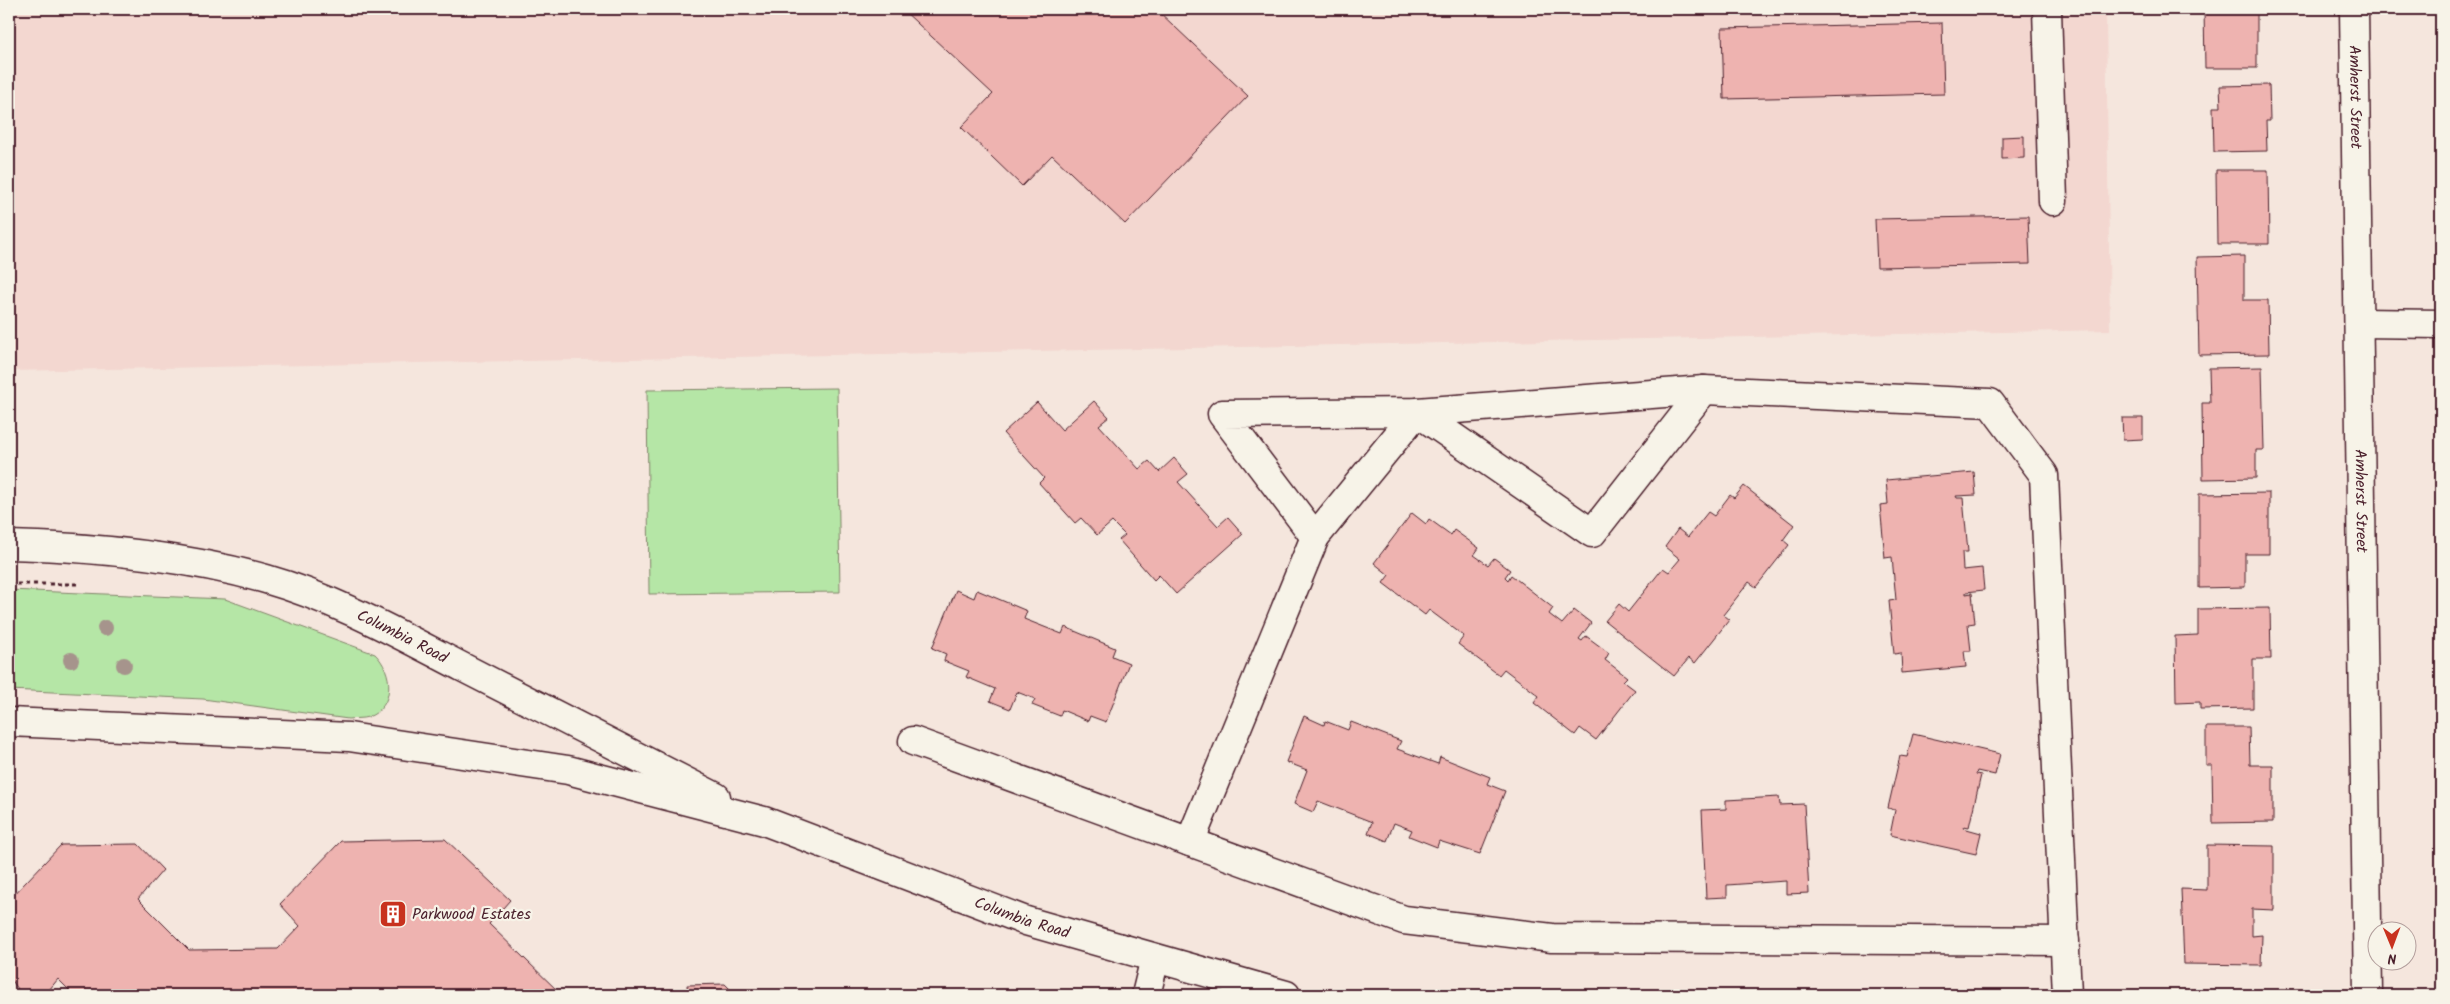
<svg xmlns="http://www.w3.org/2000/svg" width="2450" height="1004" font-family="Kalam,sans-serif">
<rect width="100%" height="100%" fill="#f5e6dd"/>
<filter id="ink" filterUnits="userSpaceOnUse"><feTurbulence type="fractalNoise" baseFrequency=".02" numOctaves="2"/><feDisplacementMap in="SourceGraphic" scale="10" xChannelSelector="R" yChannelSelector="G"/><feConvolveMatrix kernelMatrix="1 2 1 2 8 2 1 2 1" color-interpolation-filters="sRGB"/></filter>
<g filter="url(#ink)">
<path fill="#f3d7d0" d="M9 9H2106L2110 330 9 371Z"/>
<g fill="#b5e6a6" stroke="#808268">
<path d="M837 388 840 592 649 594 647 390Z"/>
<path d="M9 590 225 599 375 654C393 671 396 707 368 717 362 719 354 718 348 719L203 699 9 690Z"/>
</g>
<g fill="#eeb3b0" stroke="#4a1f2b">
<path d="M902 9H1156L1248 96 1125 224 1052 155 1022 186 961 127 993 94Z"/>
<path d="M2204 9H2257V68H2205Z"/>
<path d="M1942 23 1944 94 1724 99 1722 28Z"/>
<path d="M2269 85 2270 121H2266L2267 151 2214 152 2213 107H2221L2220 86Z"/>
<rect x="2439" y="119" width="2" height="42"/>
<path d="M2024 136V158L2002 159V137Z"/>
<path d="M2216 170H2268L2269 244H2217Z"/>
<path d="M2028 216 2030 264 1877 267 1875 219Z"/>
<path d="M2244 256V300H2268L2269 354 2199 355 2197 257Z"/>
<path d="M2262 367 2264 450H2256V478L2203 479 2202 403H2210L2209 368Z"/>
<path d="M1094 401 1109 417 1099 425 1139 469 1149 461 1159 472 1174 458 1188 474 1178 482 1218 526 1228 517 1243 534 1176 594 1159 575 1154 580 1119 540 1125 535 1112 522 1097 535 1081 518 1075 523 1039 483 1044 478 1003 433 1037 402 1062 430Z"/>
<path d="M2122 418H2143V439L2123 440Z"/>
<path d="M1974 472 1976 495 1956 496 1957 498H1963L1968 552H1962L1963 570 1982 568 1984 590 1966 592V594L1972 593 1975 623 1968 624 1971 651H1964L1966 667 1902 673 1901 653 1894 654 1889 601 1896 600 1892 557 1885 558 1880 505 1888 504 1886 480Z"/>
<path d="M1744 486 1794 525 1783 540 1789 545 1756 587 1749 582 1723 615 1729 620 1695 663 1689 658 1674 676 1605 621 1619 604 1628 612 1663 568 1669 572 1680 559 1665 547 1678 529 1688 537 1708 512 1714 516 1730 495 1734 498Z"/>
<path d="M2269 493V554H2245V587L2199 588V494Z"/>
<path d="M1412 513 1426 524 1429 519 1451 535 1454 530 1479 548 1474 555 1488 565 1494 558 1510 570 1505 577 1508 580 1511 575 1553 608 1549 614 1562 624 1574 610 1591 623 1579 639 1582 641 1586 636 1609 653 1605 660 1627 677 1623 681 1635 690 1596 740 1580 728 1575 735 1534 703 1539 696 1504 669 1499 675 1458 644 1464 636 1429 610 1425 615 1383 583 1389 575 1374 563Z"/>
<path d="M956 590 974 598 977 590 1027 611 1024 619 1062 634 1065 627 1115 648 1112 656 1129 663 1106 722 1090 716 1088 721 1062 710 1060 716 1032 705 1035 699 1017 692 1010 709 990 701 995 689 966 677 969 671 944 661 946 654 932 648Z"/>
<path d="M2270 608 2271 659H2253V708L2200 709V702L2176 703 2175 636 2198 635V609Z"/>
<path d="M1304 716 1324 725 1325 721 1348 730 1351 722 1401 741 1397 749 1438 764 1440 757 1490 777 1487 784 1505 791 1480 854 1439 841 1437 847 1409 836 1412 830 1394 823 1387 841 1368 833 1372 822 1318 801 1313 812 1294 804 1307 770 1286 762Z"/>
<path d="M2206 727H2249L2250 765H2273V822L2213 823 2212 765H2206Z"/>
<path d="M1913 734 2000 754 1995 775 1977 771 1976 774 1981 775 1969 827 1964 826 1963 828 1981 833 1976 854 1890 835 1895 810 1888 808 1900 756 1907 757Z"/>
<path d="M1779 797 1780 805 1804 804 1809 893 1786 894V881L1727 885V897L1706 898 1702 810 1726 809V800Z"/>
<path d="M445 839 510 900 489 924 562 995H74L58 979 45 995H22L9 976V900L61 845 138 844 163 870 138 899 189 950 278 949 300 926 280 904 341 841Z"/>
<path d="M2207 845 2274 846V910L2252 909V936L2262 935 2261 965 2184 964 2181 889 2207 890Z"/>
<path d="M725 984 736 995H688L687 985Z"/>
</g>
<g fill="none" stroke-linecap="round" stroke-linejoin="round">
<g stroke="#4a1f2b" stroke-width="31">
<g id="minor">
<path d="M2047 9 2053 201"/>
<path id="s1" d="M2354 9 2368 995"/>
<path d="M2359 323 2441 324"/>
<path d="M1315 537 1222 414 1417 412 1704 390 1990 403 2044 475 2067 995"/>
<path id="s2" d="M9 545C95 547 183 556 266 579 336 599 400 635 464 668 548 711 632 754 716 797"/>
<path id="s3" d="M9 722 349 737 568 770 764 821 1026 921 1286 995"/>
<path d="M913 741 1404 920 1552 938 2065 941"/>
<path d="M1190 842 1315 537 1417 412 1592 533 1704 390"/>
<path d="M1146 995 1155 958"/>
</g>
</g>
<path stroke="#4a1f2b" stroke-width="3" stroke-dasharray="4 4" stroke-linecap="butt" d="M9 584H77"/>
<use href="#minor" stroke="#f7f3e8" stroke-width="28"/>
</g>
<g fill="#a6948c">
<circle cx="105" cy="628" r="8"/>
<circle cx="71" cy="660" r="8"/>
<circle cx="124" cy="665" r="8"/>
</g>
</g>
<defs>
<g id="building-square" transform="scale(1.4375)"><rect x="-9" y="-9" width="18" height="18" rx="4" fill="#c8321e" stroke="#f7f3e8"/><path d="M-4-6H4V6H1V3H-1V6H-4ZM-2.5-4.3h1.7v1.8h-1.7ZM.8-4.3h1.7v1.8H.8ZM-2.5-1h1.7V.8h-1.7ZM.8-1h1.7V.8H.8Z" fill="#fff"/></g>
</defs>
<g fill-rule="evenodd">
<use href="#building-square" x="393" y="914"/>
</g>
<g text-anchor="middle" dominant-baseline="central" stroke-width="4.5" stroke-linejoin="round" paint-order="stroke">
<g font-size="16" fill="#4a1f2b" stroke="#f7f3e8">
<text stroke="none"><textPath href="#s1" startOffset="88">Amherst Street</textPath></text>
<text stroke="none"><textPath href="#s1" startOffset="492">Amherst Street</textPath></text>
<text stroke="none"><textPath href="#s2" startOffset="408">Columbia Road</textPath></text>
<text stroke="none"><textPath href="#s3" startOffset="1040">Columbia Road</textPath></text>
</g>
<g font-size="16" fill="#4a1f2b" stroke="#f7f3e8" text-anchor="start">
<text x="412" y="914">Parkwood Estates</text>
</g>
</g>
<rect width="2450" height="1004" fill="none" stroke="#f7f3e8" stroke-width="30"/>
<rect x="15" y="15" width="2420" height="974" fill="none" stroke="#4a1f2b" stroke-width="2" filter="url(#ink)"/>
<g transform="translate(2392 946) rotate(179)"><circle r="24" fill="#f7f3e8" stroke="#b29e9c"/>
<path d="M0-4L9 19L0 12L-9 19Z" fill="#c8321e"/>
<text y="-8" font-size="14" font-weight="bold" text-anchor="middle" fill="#4a1f2b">N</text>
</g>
</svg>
